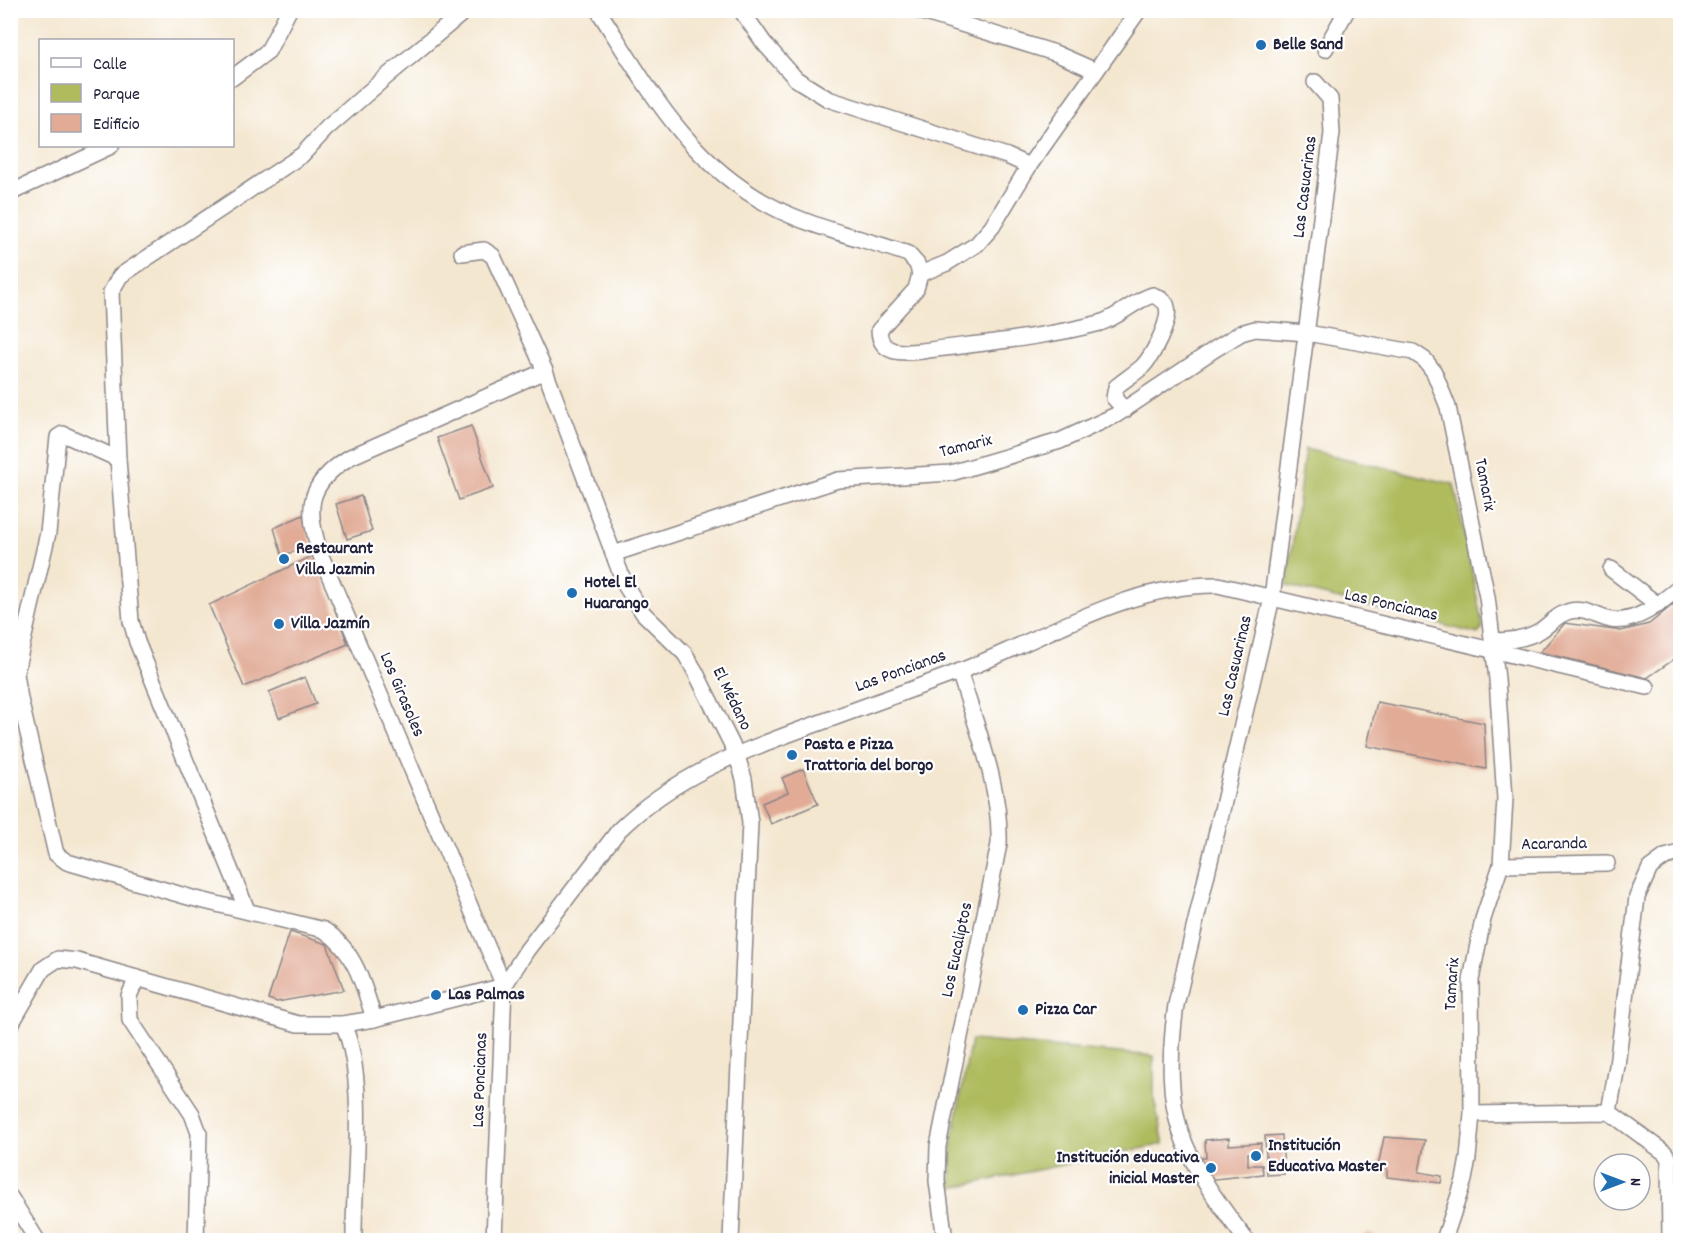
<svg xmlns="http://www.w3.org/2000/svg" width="1691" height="1251" font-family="Dekko,sans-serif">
<rect width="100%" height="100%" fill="#fff"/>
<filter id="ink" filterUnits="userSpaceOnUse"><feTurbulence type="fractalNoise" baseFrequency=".0167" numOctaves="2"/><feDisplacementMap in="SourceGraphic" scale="12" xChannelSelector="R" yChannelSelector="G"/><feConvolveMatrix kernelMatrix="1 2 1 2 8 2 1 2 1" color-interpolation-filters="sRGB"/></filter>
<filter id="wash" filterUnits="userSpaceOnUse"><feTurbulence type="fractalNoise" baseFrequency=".008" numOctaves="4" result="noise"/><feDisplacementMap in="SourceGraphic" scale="24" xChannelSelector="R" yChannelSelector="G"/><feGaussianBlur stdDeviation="1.35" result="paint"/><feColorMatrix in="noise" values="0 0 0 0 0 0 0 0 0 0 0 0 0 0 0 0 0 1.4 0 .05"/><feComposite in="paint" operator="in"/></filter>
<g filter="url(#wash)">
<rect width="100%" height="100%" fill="#f4e7d0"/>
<g fill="#afbb5d" stroke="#686e4c" stroke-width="1.5">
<path d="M1305 449 1454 484 1483 627 1478 634 1287 586Z"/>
<path d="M971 1040 1154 1056V1100L1164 1144 951 1188 952 1142Z"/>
</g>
<g id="blocks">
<g fill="#e1ab96">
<path d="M471 426 493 488 459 500 437 438Z"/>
<path d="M361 496 372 531 347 539 336 504Z"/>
<path d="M303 515 312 547 282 555 274 528Z"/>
<path d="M314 555 348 644 244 687 209 605Z"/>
<path d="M1680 599V655L1647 678 1540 652 1565 623 1621 631 1649 624Z"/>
<path d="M305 677 316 704 279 718 269 692Z"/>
<path d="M1377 702 1484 723 1486 769 1367 746Z"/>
<path d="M803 769 818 804 771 824 762 803 788 792 782 778Z"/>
<path d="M290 932 327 944 344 990 277 1002 268 999Z"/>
<path d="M1282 1135 1284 1174 1267 1175 1265 1136Z"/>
<path d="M1384 1137 1425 1140 1419 1172 1442 1176 1441 1183 1387 1177V1168L1378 1166Z"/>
<path d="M1229 1138V1145L1261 1143 1260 1153H1248V1165H1262L1263 1174 1205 1180 1198 1158H1206L1205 1140Z"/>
<path d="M1367 1233 1383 1240H1363Z"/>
</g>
</g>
</g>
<g filter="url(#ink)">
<use href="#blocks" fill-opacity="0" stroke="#8b8486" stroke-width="1.5"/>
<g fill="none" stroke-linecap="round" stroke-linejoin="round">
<g stroke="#8b8486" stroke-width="18">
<g id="street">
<path d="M598 10C648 87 686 161 771 206 810 227 865 239 908 254L917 264 920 274"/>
<path d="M741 10 764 43 796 79 828 99 1007 156 1029 166"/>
<path d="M916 10 1055 53 1096 71"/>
<path d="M1325 49 1347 10"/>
<path d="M232 78 268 51 289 10"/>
<path d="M10 193 111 146"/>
<path d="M462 253 484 250 493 256 545 371 625 585 643 613 685 654 695 671 736 753 744 779 750 823 731 1240"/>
<path d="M1125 410 1114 398 1116 387C1124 380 1134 374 1142 367 1152 357 1171 321 1167 307 1166 301 1159 298 1153 295 1134 300 1120 317 1100 323 1043 338 981 343 922 351 902 353 880 355 879 330L916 289 920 274 947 263 977 244 992 227 1029 166 1139 10"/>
<path d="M118 459 63 434 58 437 48 533 19 658 16 674 20 699 56 854 67 862 192 898 324 930C355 950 364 986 374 1019"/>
<path d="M613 554 838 480 951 473 1060 441 1116 415 1215 349 1241 333 1255 329 1307 333 1413 352 1425 360 1434 372 1448 407 1487 597 1497 679 1505 799 1501 865 1483 919 1471 980 1472 1114 1468 1158 1464 1180 1444 1240"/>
<path d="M1611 569 1658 605"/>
<path d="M1492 641C1508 641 1527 639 1541 630 1550 624 1557 615 1567 612 1584 606 1596 617 1611 620 1636 624 1662 602 1680 587"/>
<path d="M1501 865 1607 863"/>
<path d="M247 910 137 642 131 621 118 459 111 292 120 276 302 155 327 128 386 77 466 10"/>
<path d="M137 978 129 996 130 1020 192 1114 199 1133 196 1240"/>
<path d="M343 1024C368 1079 353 1178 354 1240"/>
<path d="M10 1026 43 969 58 959 77 961 298 1024H343L374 1019 504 986 321 556C306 509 305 485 350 457L545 371"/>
<path d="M1609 1112 1617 1066 1637 897 1650 868 1665 857 1680 853"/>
<path d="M1472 1114 1609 1112 1665 1153 1669 1159 1670 1240"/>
<path d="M10 1197 37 1240"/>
<path d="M494 1240 504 986 527 950 619 830C673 777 739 752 808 727 858 709 908 691 958 672 1042 640 1126 584 1218 585L1647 687"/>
<path d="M945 1240 937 1181 938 1146 999 844C1001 785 976 727 959 671"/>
<path d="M1246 1240C1180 1153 1161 1117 1176 1005L1272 598 1332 133 1330 99 1315 82"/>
</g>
</g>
<use href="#street" stroke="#fff" stroke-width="15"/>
</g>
</g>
<g fill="#1f6fb2" stroke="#fff" stroke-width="2">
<circle cx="1261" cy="45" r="6"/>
<circle cx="284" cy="559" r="6"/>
<circle cx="572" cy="593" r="6"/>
<circle cx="279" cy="624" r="6"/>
<circle cx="792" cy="755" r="6"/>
<circle cx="436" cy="995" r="6"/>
<circle cx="1023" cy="1010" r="6"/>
<circle cx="1256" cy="1156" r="6"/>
<circle cx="1211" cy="1168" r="6"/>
</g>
<g text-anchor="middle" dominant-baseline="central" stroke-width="4.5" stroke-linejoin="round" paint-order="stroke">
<g font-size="18" font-weight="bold" fill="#22223b" stroke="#fff" text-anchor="start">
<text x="1273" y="45">Belle Sand</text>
<text x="296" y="549">Restaurant<tspan x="296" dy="21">Villa Jazmin</tspan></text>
<text x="584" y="583">Hotel El<tspan x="584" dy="21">Huarango</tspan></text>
<text x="291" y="624">Villa Jazmín</text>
<text x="804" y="745">Pasta e Pizza<tspan x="804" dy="21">Trattoria del borgo</tspan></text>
<text x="448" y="995">Las Palmas</text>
<text x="1035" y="1010">Pizza Car</text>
<text x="1268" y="1146">Institución<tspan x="1268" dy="21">Educativa Master</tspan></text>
<text x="1199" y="1158" text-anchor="end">Institución educativa<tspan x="1199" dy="21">inicial Master</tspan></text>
</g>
<g font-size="18" fill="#22223b" stroke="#fff">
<text transform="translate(1306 187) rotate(-83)">Las Casuarinas</text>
<text transform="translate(966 447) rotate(-14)">Tamarix</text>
<text transform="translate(1484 485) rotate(79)">Tamarix</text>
<text transform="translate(1391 606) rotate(13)">Las Poncianas</text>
<text transform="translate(1236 666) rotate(-77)">Las Casuarinas</text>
<text transform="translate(901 672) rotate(-20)">Las Poncianas</text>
<text transform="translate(401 695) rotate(67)">Los Girasoles</text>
<text transform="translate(731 699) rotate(64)">El Médano</text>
<text transform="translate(1554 845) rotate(-1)">Acaranda</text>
<text transform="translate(958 950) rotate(-78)">Los Eucaliptos</text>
<text transform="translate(1453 984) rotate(-86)">Tamarix</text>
<text transform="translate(481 1080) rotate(-88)">Las Poncianas</text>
</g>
</g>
<rect width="1691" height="1251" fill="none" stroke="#fff" stroke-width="36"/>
<rect x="39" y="39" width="195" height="108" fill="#ffffff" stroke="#a7a7b1" stroke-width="1.5"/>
<rect x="51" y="58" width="30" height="9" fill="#ffffff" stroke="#a7a7b1" stroke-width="1.5"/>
<text x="93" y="69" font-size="18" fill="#22223b">Calle</text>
<rect x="51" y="84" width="30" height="18" fill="#afbb5d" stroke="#a7a7b1" stroke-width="1.5"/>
<text x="93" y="99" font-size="18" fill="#22223b">Parque</text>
<rect x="51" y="114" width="30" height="18" fill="#e1ab96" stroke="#a7a7b1" stroke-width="1.5"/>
<text x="93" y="129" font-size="18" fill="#22223b">Edificio</text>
<g transform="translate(1622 1182) rotate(90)"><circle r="28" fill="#ffffff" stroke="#a7a7b1" stroke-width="1.5"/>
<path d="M0-4.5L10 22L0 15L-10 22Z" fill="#1f6fb2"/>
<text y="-9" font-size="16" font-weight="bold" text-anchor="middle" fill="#22223b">N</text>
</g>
</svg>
